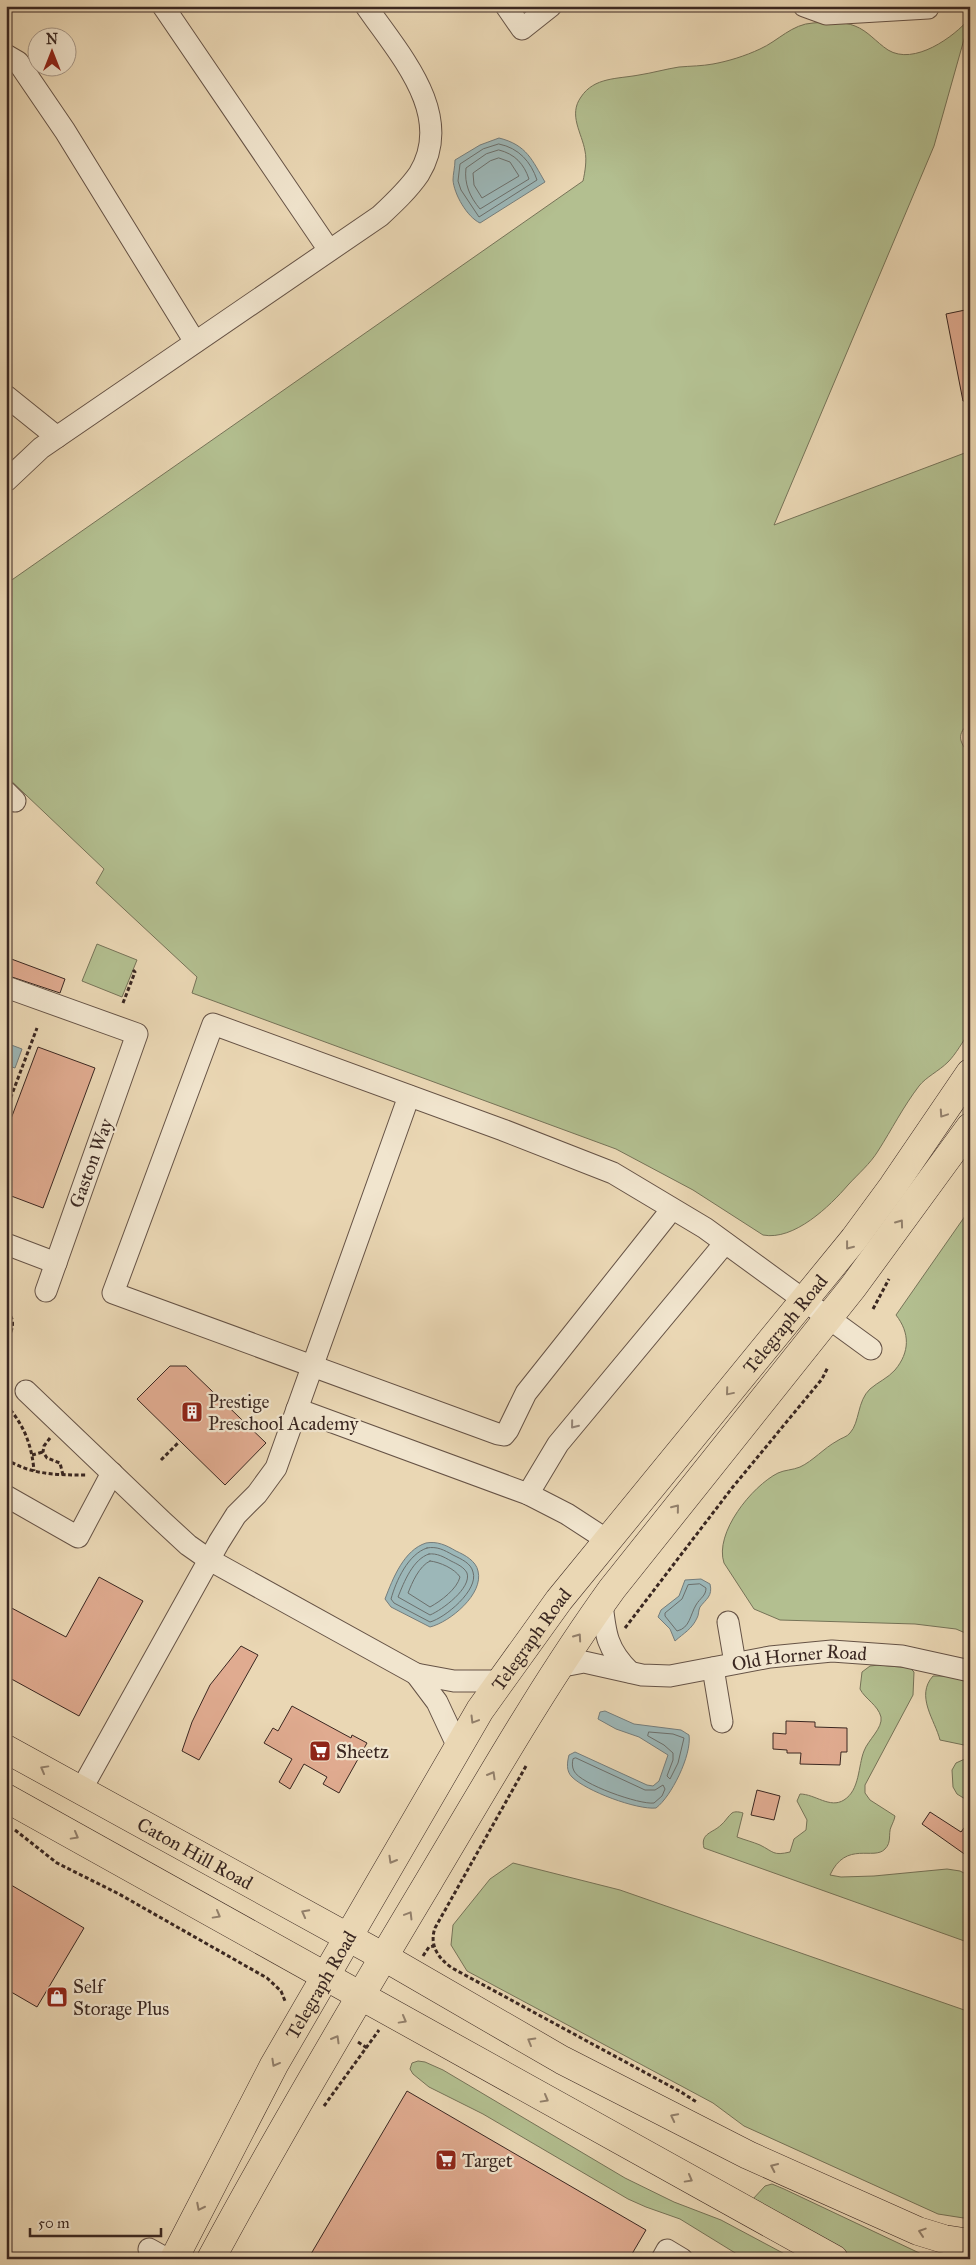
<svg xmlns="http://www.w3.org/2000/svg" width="976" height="2265" font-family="'IM FELL Great Primer',serif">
<rect width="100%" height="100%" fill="#ead7b4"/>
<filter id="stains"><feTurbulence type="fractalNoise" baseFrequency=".004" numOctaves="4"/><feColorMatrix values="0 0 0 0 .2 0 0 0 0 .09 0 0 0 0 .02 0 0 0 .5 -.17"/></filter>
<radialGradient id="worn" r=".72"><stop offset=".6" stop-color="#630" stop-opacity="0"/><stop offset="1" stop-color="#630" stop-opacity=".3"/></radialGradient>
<g fill="#b3bf90" stroke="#767358">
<path d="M970 18 934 146 774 525 970 451V723C956 733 959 743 970 754V1031C963 1041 956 1054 948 1062 939 1071 926 1077 919 1086 903 1107 892 1129 878 1151 870 1164 858 1174 848 1185 830 1206 794 1241 763 1235L693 1190 616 1149 192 993 197 977 96 883 104 869 6 776V584L583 181C585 172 587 160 585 151 582 133 568 115 581 97 594 77 618 79 639 75 652 73 666 69 679 67 691 66 702 66 713 64 729 61 745 56 760 49 778 41 792 24 813 23 826 22 843 21 855 26 868 31 876 42 888 50 914 66 954 37 970 18Z"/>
<path d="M97 944 137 960 122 997 82 981Z"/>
<path d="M970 1209V1635L956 1629 915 1624 780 1620 754 1609 724 1563C714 1533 752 1486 778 1473 784 1470 793 1470 800 1467 813 1461 824 1448 837 1441 841 1438 847 1437 850 1433 860 1422 857 1401 870 1389 878 1382 888 1378 895 1370 910 1352 910 1333 896 1315Z"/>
<path d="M879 1665 910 1668 914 1672 913 1695 865 1785V1793L870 1800 895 1816C894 1821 893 1822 891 1827 888 1834 892 1842 885 1849 874 1861 846 1840 830 1875L841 1877 874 1876 947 1869 960 1871 970 1876V1943L704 1848C700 1833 713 1833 721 1825 725 1822 728 1816 732 1813 735 1811 740 1812 743 1813L737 1837C745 1840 753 1842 760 1845 774 1852 773 1856 790 1852L794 1839 806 1830 807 1820 797 1801 800 1794C815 1794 830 1809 844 1800 860 1790 858 1766 864 1751 868 1740 883 1728 881 1717 878 1705 865 1699 860 1689L862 1672 870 1666Z"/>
<path d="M933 1676H947L970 1682V1802L957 1794 953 1787 952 1770 956 1763 967 1758 968 1748 964 1745 940 1740C935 1720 915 1696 933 1676Z"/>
<path d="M513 1863 620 1890 970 2012V2219L938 2214 744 2126 713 2103 467 1971 451 1945 453 1925 490 1879Z"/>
<path d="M418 2061 425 2062 443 2070 625 2178 674 2202 721 2220 794 2259H745L680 2219 646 2207 628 2199 483 2114 429 2087 413 2074 410 2069 412 2063Z"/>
<path d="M772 2184 784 2189 932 2259H854L752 2200 765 2186Z"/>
</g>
<g fill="#9cb7b8" stroke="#757d7c">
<path d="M499 138C527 145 532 160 545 182L480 223C467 217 454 194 453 180 453 174 455 167 455 160L480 145Z"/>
<path d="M6 1043 22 1049 15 1068 6 1065Z"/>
<path d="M426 1543C437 1541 446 1545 456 1551 465 1555 476 1561 478 1571 484 1594 450 1622 430 1627L391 1607 385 1599C393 1578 404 1550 426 1543Z"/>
<path d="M701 1579 710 1584C713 1596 706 1599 700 1607 698 1611 699 1615 697 1618 692 1629 684 1633 675 1641L670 1629 658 1617 661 1610 679 1596 685 1580Z"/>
<path d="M605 1711 634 1724 681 1730 689 1735C692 1755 671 1797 656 1808 637 1810 586 1791 572 1777 566 1771 567 1763 569 1755L575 1752 647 1785 653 1786 659 1781 668 1755 639 1737 616 1729 598 1719 600 1712Z"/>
</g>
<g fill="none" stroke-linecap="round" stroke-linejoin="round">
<g stroke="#6b6f6c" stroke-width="1">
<path d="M499 144C519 148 531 162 537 180L479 217 461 190 458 181 460 164 483 149Z"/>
<path d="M499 150C515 154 524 164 529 179L480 209C470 197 464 184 466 168L486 154Z"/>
<path d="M499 158 510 162 519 176 482 198 474 185 473 173 490 161Z"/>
<path d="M427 1548C437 1546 444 1550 453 1555 461 1559 471 1563 473 1572 479 1590 445 1618 430 1622L394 1603 391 1599C396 1581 408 1554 427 1548Z"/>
<path d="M429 1554C437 1553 444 1557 451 1561 457 1564 464 1567 467 1573 472 1588 442 1610 430 1615L398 1597C404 1582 413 1559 429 1554Z"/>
<path d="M430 1561C440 1562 455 1569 460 1577 457 1589 441 1601 430 1607L408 1593C412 1583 419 1566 430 1561Z"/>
<path d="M700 1584 706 1588C706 1596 700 1598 696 1605 690 1615 690 1628 677 1631L665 1616V1613L682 1599 688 1585Z"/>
<path d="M649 1732 673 1734 684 1738 678 1763 670 1779 667 1776 673 1760V1753L664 1745 648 1736Z"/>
<path d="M576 1758 645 1790H655L663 1785 665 1789 662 1796 654 1803C640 1805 580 1784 574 1771 572 1767 572 1763 573 1759Z"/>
</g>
</g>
<g fill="#e0ab90" stroke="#3a2721">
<path d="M970 309V401H963L946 314Z"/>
<path d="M6 957 65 979 60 993 6 975Z"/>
<path d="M38 1047 95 1068 43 1208 6 1194V1132Z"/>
<path d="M170 1366H186L266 1443 225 1485 137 1399Z"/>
<path d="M99 1577 143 1601 79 1716 6 1676V1605L66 1637Z"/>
<path d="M241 1646 258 1655 199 1760 182 1751 192 1722 210 1685Z"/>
<path d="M292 1706 351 1738 352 1735 367 1743 339 1793 323 1784 327 1777 304 1764 290 1789 279 1782 292 1759 264 1743 273 1728 278 1731Z"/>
<path d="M786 1721 815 1722V1727L847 1728V1752H841L840 1765 800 1764 801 1753H787V1750L773 1749V1733L786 1734Z"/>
<path d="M757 1790 780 1796 774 1820 751 1815Z"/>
<path d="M930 1812 961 1832 970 1820V1858L922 1824Z"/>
<path d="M6 1882 84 1928 37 2007 6 1989Z"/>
<path d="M407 2091 646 2230 629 2259H308Z"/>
</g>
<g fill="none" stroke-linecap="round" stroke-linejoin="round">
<g stroke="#665346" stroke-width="23">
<g id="minor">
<path d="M163 6 329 250"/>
<path d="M506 6 522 29 551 6"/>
<path d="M804 6 826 14 928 8"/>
<path d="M6 55 18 62 65 131 195 342"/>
<path d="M6 396 57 437 380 216C394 203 408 190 419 174 456 114 398 53 366 6"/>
<path d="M6 481 41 448 57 437"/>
<path d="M6 792 15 801"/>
<path d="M6 987 137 1034 46 1291"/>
<path d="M672 1209 526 1393 508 1430 504 1435 498 1434 113 1293 213 1024 503 1130 613 1173 705 1228 871 1349"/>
<path d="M6 1244 56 1263"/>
<path d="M26 1391 162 1521 188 1545 208 1559 416 1674 454 1681H499"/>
<path d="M297 1409 528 1494 567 1514 607 1540"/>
<path d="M528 1494 558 1444 725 1243"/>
<path d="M6 1496 78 1537 112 1473"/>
<path d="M602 1603C605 1633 607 1650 630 1672"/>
<path d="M728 1622 735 1663"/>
<path id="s1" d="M558 1667 584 1662 642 1675 670 1676 770 1657 832 1651 902 1656 970 1671"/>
<path d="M713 1668 722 1722"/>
<path d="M416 1674 437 1702 458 1747"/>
<path d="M81 1790 219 1542 236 1515 257 1494 276 1468 409 1096"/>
<path d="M149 2249 167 2259"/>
<path d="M662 2259 667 2250 682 2259"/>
</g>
</g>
<g stroke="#3a2721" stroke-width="29">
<g id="major">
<path id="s2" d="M6 1749 384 1957"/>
<path d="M6 1798 361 1996"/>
<path id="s3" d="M174 2259 274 2065 480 1710 559 1600 854 1239 893 1186 970 1073"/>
<path d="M211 2259C280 2131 354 2006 429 1881 488 1782 545 1682 612 1589L853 1287 970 1127"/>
</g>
</g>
<g stroke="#3a2721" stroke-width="29">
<g id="highway">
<path d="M384 1957 562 2060 748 2155 918 2231 944 2239 970 2243"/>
<path d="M361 1996 834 2259"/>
</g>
</g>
<g stroke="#3a2721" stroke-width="3" stroke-dasharray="4 2.5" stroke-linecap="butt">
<path d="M123 1003 135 972 133 970"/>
<path d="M6 1110 37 1028"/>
<path d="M873 1309 889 1279"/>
<path d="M6 1311C17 1319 12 1332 6 1342"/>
<path d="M6 1405C24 1424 32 1446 34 1471"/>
<path d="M50 1438 44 1446 43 1452 47 1458 60 1463 63 1475"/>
<path d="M32 1455 43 1452"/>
<path d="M6 1459C31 1475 57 1475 86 1475"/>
<path d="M161 1460 179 1442"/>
<path d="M625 1628 732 1488 822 1379 828 1367"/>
<path d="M526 1766 435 1928C429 1945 438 1958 452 1968L681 2092 698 2103"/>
<path d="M15 1830 57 1863 119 1894 267 1978 281 1991 285 2001"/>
<path d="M423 1956 429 1947 434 1946"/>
<path d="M358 2042 367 2048"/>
<path d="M324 2106 379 2030"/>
</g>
<use href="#minor" stroke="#f1e5ce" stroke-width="21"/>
<use href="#major" stroke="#ead7b4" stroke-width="28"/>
<use href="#highway" stroke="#ead7b4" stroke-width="28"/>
</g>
<defs><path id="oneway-chevron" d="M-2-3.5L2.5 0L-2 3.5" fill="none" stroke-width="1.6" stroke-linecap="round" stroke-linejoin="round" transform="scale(1.25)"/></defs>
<g stroke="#927f6a">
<use href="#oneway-chevron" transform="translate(943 1114) rotate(124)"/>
<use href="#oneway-chevron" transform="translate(900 1223) rotate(-54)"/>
<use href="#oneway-chevron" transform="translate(849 1246) rotate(128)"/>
<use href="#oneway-chevron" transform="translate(729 1392) rotate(130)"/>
<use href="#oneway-chevron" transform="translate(676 1508) rotate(-51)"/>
<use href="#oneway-chevron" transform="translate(578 1637) rotate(-55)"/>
<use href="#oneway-chevron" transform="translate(474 1720) rotate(121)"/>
<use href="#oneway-chevron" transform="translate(44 1769) rotate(-151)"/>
<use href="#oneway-chevron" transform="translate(492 1775) rotate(-60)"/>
<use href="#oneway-chevron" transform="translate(75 1836) rotate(29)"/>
<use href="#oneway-chevron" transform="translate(392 1860) rotate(120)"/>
<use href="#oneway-chevron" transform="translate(305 1913) rotate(-152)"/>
<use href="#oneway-chevron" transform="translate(217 1915) rotate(29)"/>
<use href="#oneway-chevron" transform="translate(409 1915) rotate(-59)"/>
<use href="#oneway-chevron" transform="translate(403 2020) rotate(29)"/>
<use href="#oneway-chevron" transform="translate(336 2039) rotate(-60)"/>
<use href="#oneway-chevron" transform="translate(531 2041) rotate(-150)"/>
<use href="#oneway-chevron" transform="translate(275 2063) rotate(119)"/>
<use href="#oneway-chevron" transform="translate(545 2099) rotate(29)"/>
<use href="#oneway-chevron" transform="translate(674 2117) rotate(-153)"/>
<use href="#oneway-chevron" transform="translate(774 2167) rotate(-155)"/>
<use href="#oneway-chevron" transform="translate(689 2179) rotate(29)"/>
<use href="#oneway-chevron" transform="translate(200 2207) rotate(117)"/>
<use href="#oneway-chevron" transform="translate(922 2232) rotate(-162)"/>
</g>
<use stroke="#968678" href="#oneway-chevron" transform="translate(574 1425) rotate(129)"/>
<defs>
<g id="building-square" transform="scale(1.125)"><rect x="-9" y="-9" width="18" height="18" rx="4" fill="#8f2418" stroke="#f1e5ce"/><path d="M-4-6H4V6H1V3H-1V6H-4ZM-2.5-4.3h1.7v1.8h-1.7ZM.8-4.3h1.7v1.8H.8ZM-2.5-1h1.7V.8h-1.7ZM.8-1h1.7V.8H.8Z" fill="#fff"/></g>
<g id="supermarket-square" transform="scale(1.125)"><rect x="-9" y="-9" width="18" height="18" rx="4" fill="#8f2418" stroke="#f1e5ce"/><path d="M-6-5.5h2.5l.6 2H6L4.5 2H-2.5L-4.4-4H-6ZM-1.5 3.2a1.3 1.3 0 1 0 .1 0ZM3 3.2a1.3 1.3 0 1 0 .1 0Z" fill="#fff"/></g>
<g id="shop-square" transform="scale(1.125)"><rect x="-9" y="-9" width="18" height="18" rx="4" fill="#8f2418" stroke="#f1e5ce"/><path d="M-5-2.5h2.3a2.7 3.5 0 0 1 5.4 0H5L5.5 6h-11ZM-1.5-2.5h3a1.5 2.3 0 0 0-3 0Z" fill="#fff"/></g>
</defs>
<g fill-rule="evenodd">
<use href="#building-square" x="192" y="1412"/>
<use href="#supermarket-square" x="320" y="1751"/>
<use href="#shop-square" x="57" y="1997"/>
<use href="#supermarket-square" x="446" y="2160"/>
</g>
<g text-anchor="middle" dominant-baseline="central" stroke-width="4.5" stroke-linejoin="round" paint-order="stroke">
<g font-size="19" fill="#3a2721" stroke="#f1e5ce">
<text transform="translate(91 1163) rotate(-70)">Gaston Way</text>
<text stroke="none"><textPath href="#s3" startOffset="1121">Telegraph Road</textPath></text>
<text stroke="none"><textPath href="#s3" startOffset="716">Telegraph Road</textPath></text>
<text stroke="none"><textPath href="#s1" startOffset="245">Old Horner Road</textPath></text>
<text stroke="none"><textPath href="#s2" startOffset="216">Caton Hill Road</textPath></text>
<text stroke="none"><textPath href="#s3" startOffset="311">Telegraph Road</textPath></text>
</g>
<g font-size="19" fill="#3a2721" stroke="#f1e5ce" text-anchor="start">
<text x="208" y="1401">Prestige<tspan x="208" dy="22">Preschool Academy</tspan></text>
<text x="336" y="1751">Sheetz</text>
<text x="73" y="1986">Self<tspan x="73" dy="22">Storage Plus</tspan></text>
<text x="462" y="2160">Target</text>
</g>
</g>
<rect width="976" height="2265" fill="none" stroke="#ead7b4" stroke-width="25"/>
<rect x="8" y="8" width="961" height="2250" fill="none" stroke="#3a2721" stroke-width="2.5"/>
<rect x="12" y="12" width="951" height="2240" fill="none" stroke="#3a2721"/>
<g transform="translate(52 52)"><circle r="24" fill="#f1e5ce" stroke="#a89989"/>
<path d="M0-4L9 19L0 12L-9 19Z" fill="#8f2418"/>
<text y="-8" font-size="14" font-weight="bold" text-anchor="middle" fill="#3a2721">N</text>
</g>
<path d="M30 2228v8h131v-8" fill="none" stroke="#3a2721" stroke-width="2.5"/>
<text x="38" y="2228" font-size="15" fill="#3a2721" stroke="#f1e5ce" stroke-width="4" paint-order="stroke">50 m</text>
<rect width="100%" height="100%" filter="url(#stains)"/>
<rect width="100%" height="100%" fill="url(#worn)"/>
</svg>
